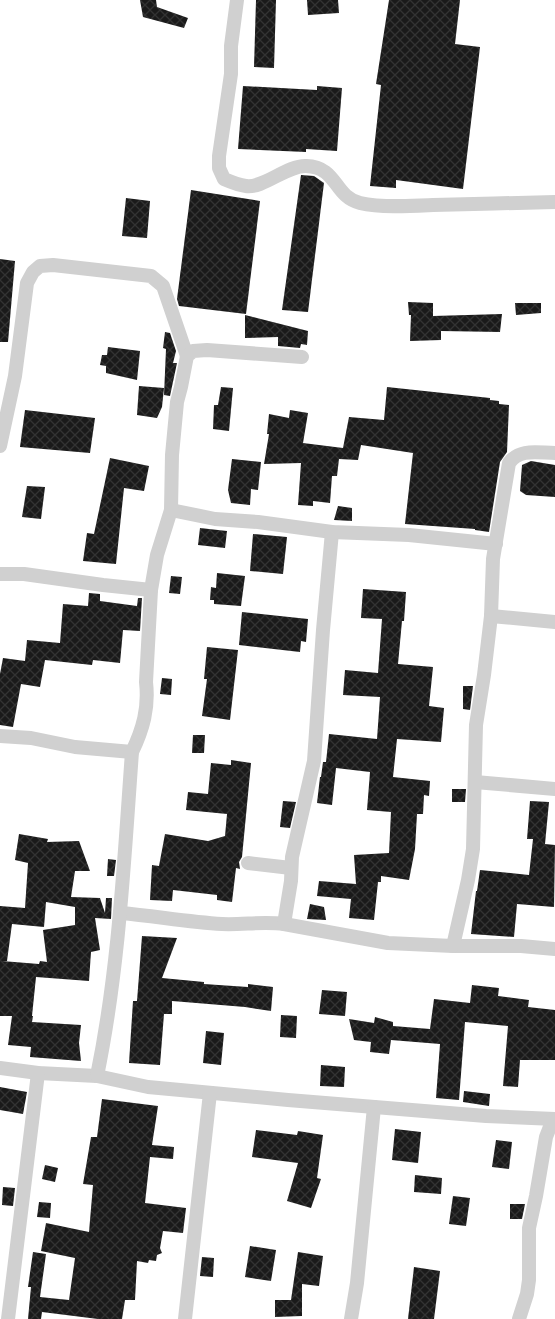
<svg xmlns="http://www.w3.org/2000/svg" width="555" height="1319" font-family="'Noto Sans',sans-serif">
<defs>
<pattern id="building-cross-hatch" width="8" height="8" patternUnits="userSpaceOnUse" patternTransform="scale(1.25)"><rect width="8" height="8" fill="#1a1a1a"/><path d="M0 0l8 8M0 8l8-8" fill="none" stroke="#333"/></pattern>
</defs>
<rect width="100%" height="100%" fill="#fff"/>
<g fill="url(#building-cross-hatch)" fill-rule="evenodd">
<path d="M140 0H156L157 7 188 18 184 28 143 17Z"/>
<path d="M256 0H276L274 68 254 67Z"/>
<path d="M307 0H338L339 13 308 15Z"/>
<path d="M389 0H460L455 44 480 47 463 189 396 180V188L370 186 381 85 376 84Z"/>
<path d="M243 86 317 90V86L342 88 337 151 306 149V152L238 149Z"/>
<path d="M301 175 314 176 324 183 308 312 282 310Z"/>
<path d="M191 190 260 201 246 314 179 306 177 299Z"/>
<path d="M126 198 150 201 147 238 122 236Z"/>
<path d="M0 259 15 261 8 342H0Z"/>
<path d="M408 302 433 303V316L502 314 500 332 441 331V340L410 341 411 315H409Z"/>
<path d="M515 303H541V313L516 315Z"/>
<path d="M245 315 308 331 307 345 301 344 300 348 278 346V337L245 338Z"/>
<path d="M165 332 170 333 176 351 173 363H177L170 396 164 395 166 349 163 348Z"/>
<path d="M108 347 140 351 137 380 106 373V366L100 365 102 355H107Z"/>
<path d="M139 386 164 388 162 407 157 418 137 415Z"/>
<path d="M221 387 233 388 229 431 213 429 214 405H218Z"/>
<path d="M387 387 490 398V400L499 401V404L509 405 507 452 500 462 489 532 475 530V529L405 524 413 453 361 445 358 460 339 459 337 476H332L330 503 313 501V506L298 505 301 463 264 464 269 434H267L269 414 289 418 290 410 308 413 303 443 343 448 349 417 384 420Z"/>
<path d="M25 410 95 418 90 453 20 447Z"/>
<path d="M110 458 149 466 144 491 124 488 116 564 83 561 87 533 94 534Z"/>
<path d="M232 459 261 462 258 490 251 489 250 505 231 503 228 490Z"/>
<path d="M531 461 555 465V497L526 495 520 491 522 465Z"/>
<path d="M27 486 45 487 41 519 22 517Z"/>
<path d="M338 506 352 508V521L334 520Z"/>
<path d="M200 528 227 531 225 548 198 545Z"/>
<path d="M253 534 287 537 283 574 250 571Z"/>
<path d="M217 573 245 576 241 606 214 604V600H210L211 587 216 588Z"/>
<path d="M171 576 182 577 180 594 169 593Z"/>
<path d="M363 589 406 592 404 621H402L398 664 433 667 429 706 444 708 441 742 397 739 393 777 430 781 429 796 424 795 423 814H417L415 849 409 880 381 876V882H378L374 920 349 918 351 899 317 896 319 881 356 884 354 855 389 853 391 812 367 810 370 772 336 768 332 805 317 803 320 777H321L323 762H326L329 734 377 739 380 697 343 695 345 670 378 673 382 619 361 618Z"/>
<path d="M89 593 100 594V601L137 606 138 598H142L140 631 123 630 120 663 93 660 92 665 45 660 40 687 21 684 13 727 0 725V674L3 658 25 661 27 640 60 643 63 604 88 606Z"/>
<path d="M242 612 308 619 306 642 301 641 300 652 239 645Z"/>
<path d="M207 647 238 650 230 720 202 716 207 679H204Z"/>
<path d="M162 678 172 679 171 695 160 694Z"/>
<path d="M463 686H473L470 710 463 709Z"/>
<path d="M193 735H205L204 753H192Z"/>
<path d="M231 760 251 763 242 857 239 862 240 869 236 868 232 902 217 900V895L173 890 172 901 150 900 152 865 159 866 165 834 208 841 225 836 227 814 186 810 188 792 208 794 211 763 231 765Z"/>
<path d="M452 789H466L465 802H452Z"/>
<path d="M283 801 296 802 290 828 280 827Z"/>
<path d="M530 801 549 802 545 844 555 845 554 907 517 904 514 937 471 934 476 891H477L480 870 529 875 533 839H527Z"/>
<path d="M19 834 48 839 47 842 79 841 90 871H75L71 897 100 898 105 913 106 898H112L111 919 95 918 100 950 91 952 89 981 36 977 32 1016H33L32 1022 81 1025 79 1043 81 1061 30 1057 31 1047 8 1045 12 1016H0V906L25 908 28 863 15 860ZM46 902 75 907V925L43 930 47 962 40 961 39 964 2 961H7L12 924 44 927Z"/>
<path d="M108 859 116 860 114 876H107Z"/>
<path d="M310 904 324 907 326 920 307 919Z"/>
<path d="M142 936 177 938 162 978 204 982V984L248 987V984L273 987 271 1011 245 1007 172 1001V1014H164L160 1065 129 1063 133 1001H137Z"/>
<path d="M472 985 499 988 498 996 529 1000 528 1007 555 1010V1060H520L518 1087 503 1086 508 1026 465 1022 459 1100 436 1098 440 1044 391 1040 389 1054 370 1052 371 1042 354 1040 349 1019 374 1023 375 1017 393 1022V1026L430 1029 434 999 470 1003Z"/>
<path d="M322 990 347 992 345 1016 319 1014Z"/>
<path d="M281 1015 297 1016 296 1038 280 1037Z"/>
<path d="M206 1031 224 1033 221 1065 203 1063Z"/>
<path d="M321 1065 345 1067 344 1087 320 1086Z"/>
<path d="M0 1087 27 1092 23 1114 0 1110Z"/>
<path d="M464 1091 490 1094 489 1106 463 1102Z"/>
<path d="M102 1099 158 1106 152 1145 174 1147 173 1159 150 1157 145 1203 186 1208 183 1233 163 1231 160 1248 162 1253 157 1255 156 1261 149 1260 148 1263 137 1261 135 1300H125L122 1319H98L42 1312 41 1319H28L31 1287H28L33 1252 46 1254 40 1297 69 1300 75 1258 41 1251 46 1223 89 1232 93 1185 83 1184 91 1137H97Z"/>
<path d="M395 1129 421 1132 418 1163 392 1160Z"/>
<path d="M256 1130 297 1135 298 1131 323 1135 317 1178 321 1179 311 1208 287 1201 298 1163 252 1157Z"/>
<path d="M496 1140 512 1142 509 1169 492 1167Z"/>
<path d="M45 1165 58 1168 55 1182 42 1179Z"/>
<path d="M415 1175 442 1178 441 1194 414 1192Z"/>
<path d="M3 1187 15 1188 13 1206 2 1205Z"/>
<path d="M453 1196 470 1198 466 1226 449 1224Z"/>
<path d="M39 1202 51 1203 50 1218 37 1217Z"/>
<path d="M510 1204H525L522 1219H510Z"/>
<path d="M250 1246 276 1250 271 1281 245 1277Z"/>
<path d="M298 1252 323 1256 319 1286 302 1284V1316L275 1317V1300H291Z"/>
<path d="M202 1257 214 1258 213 1277 200 1276Z"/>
<path d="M414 1267 440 1271 434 1319H408Z"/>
</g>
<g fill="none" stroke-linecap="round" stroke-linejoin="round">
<g stroke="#d0d0d0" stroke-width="14">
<path d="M237 0 231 46V74L219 156V168L224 179C231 182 238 185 246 186 263 189 287 165 306 166 338 167 333 196 360 203 381 208 412 206 433 205 474 204 514 203 555 202"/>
<path d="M0 446 15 376 27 283 33 272 40 266 53 265 151 276 163 286 187 356"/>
<path d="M171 510 215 519 258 522 332 532 409 535 496 544"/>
<path d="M0 574H24L103 585 151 590"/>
<path d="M491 616 555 622"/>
<path d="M0 736 31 738 75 747 132 752"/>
<path d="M475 782 555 789"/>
<path d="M248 863 291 868"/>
<path d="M121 913C155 916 188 922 222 924 243 925 263 921 284 924L388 943 453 946H521L555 949"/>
<path d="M284 924 291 881 292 857 314 761 323 630 332 532"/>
<path d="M453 946 468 880 473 849 476 725 484 675 491 616 493 559 509 463C520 448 538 453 555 453"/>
<path d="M0 1068 38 1073 97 1076 148 1087 288 1100 486 1116 555 1119"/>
<path d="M97 1076C119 969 124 861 132 752 143 729 149 708 146 682L151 590 157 555 171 510 172 455 177 402 181 387 187 356 193 351 207 350 302 357"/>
<path d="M8 1319 38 1073"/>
<path d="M185 1319 210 1093"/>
<path d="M351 1319 357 1283 374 1107"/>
<path d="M519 1319 527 1294 529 1280V1228L536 1196 546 1137 553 1119"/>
</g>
</g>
</svg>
